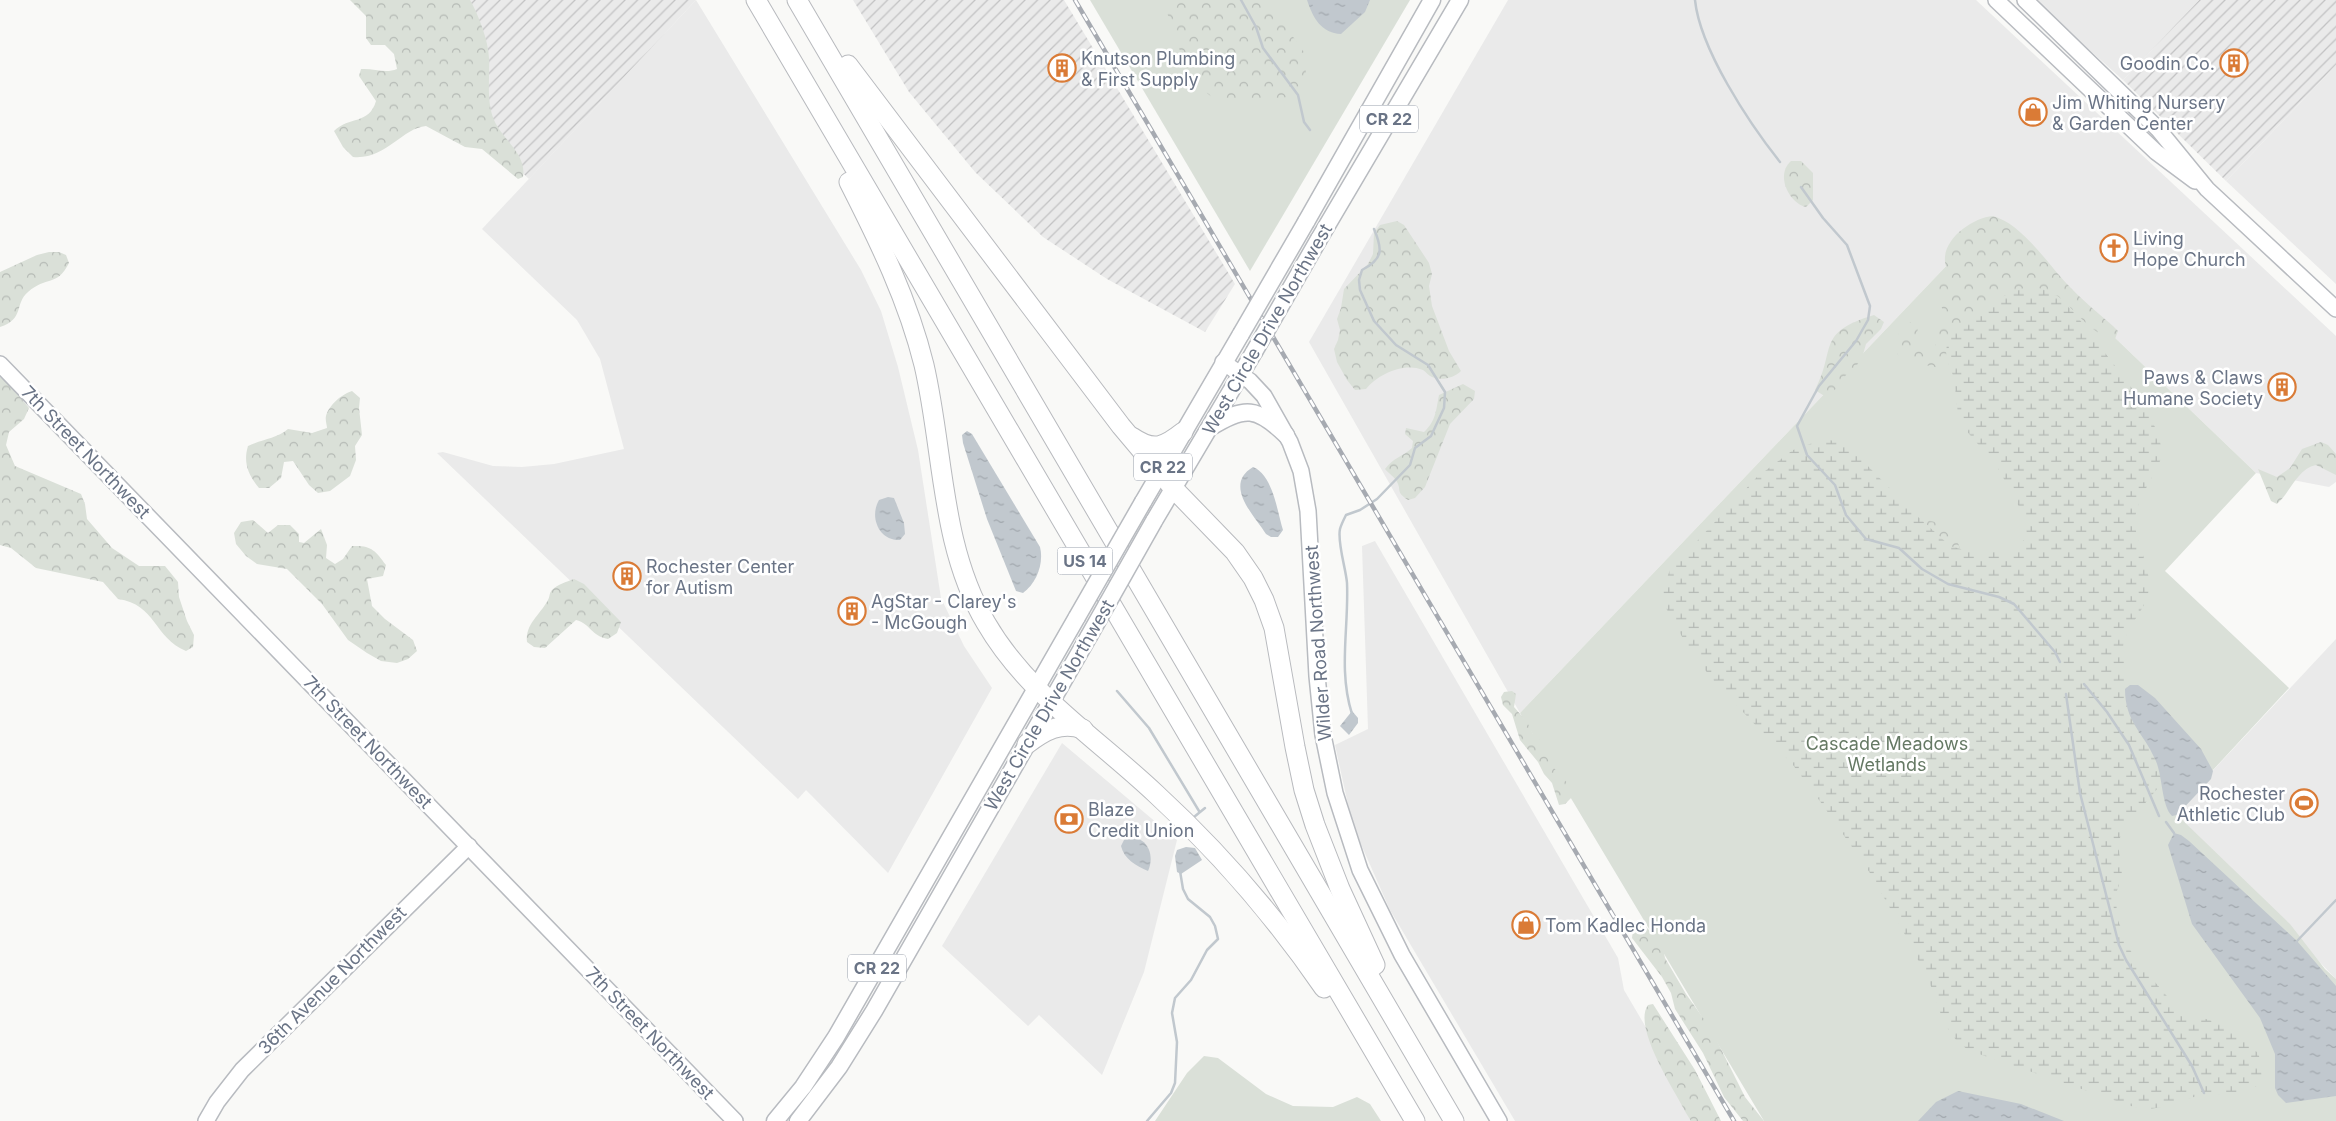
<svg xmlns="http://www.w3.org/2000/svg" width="2336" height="1121" font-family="Inter,sans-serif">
<defs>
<pattern id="industrial-furrows" width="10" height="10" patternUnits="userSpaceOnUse" patternTransform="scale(1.25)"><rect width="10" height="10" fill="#eaeaea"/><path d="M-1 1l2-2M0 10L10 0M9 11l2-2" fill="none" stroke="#c2c2c3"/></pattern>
<pattern id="forest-crowns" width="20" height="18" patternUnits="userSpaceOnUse" patternTransform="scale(1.25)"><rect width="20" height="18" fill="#dae0d8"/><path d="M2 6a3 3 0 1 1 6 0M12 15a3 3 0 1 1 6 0" fill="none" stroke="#b5bab5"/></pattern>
<pattern id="wetland-marsh" width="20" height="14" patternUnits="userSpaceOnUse" patternTransform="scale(1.25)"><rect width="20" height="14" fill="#dae0d8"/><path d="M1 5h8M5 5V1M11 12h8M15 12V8" fill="none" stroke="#b5bab5"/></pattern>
<pattern id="water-ripples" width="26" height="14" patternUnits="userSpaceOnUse" patternTransform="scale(1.25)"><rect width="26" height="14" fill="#c1c8ce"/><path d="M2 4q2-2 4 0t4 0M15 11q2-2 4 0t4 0" fill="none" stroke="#a1a7ad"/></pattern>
</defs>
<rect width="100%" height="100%" fill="#f9f9f7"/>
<g fill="#eaeaea">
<path d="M696 0 861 270 881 311 898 367 918 450 941 598 964 646 992 688 888 873 806 790 798 799 437 453 443 452 493 466 522 467 554 464 624 449 600 359 577 320 482 229Z"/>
<path d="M1508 0H1976L2336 336V482L2329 487 2256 473 1991 219 1520 713 1309 342Z"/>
<path d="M2034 0H2199L2123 80Z"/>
<path d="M2336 65V284L2226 181Z"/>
<path d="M1375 541 1618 958 1624 990 1701 1121H1515L1390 910 1360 842 1349 809 1335 745 1368 729 1362 546Z"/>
<path d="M2336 639V979L2174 812Z"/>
<path d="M1062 743 1177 840 1144 972 1102 1075 1039 1015 1028 1026 942 946Z"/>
</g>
<g fill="url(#industrial-furrows)">
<path d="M419 0H696L529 179 449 103Z"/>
<path d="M853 0H1064L1235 284 1205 332 1107 279 1043 237 975 172 909 92Z"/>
<path d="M2199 0H2336V65L2226 181 2123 80Z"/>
</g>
<g fill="#dae0d8">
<path d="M1090 0H1410L1250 271Z"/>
<path d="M1991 219 2256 473 2165 571 2289 688 2174 812 2290 924 2325 969 2336 979V1121H1764L1520 713Z"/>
<path d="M1204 1056 1218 1058 1266 1094 1293 1106 1333 1107 1357 1097 1370 1104 1381 1121H1155L1187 1073Z"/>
</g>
<g fill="url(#forest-crowns)">
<path d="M350 0H470C479 16 488 40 489 58 490 78 486 101 494 120 502 139 527 154 523 177L518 179 482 149 465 147 426 126C402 128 386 160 353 157L343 147 334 131C349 116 369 125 376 101L359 76 361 69C374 68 385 74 397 69L394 54 385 45H371L366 38V16Z"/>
<path d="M1164 0H1269L1273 9 1304 52 1307 84 1298 95C1281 98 1231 108 1217 100 1188 85 1171 30 1164 0Z"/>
<path d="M1791 161H1801L1813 173V200L1806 207C1789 203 1775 175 1791 161Z"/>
<path d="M1993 216C2022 224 2047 263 2067 284 2081 299 2097 312 2113 326L2118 331 2115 339C2090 335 2075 308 2056 295L2045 298 1945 369 1900 360C1892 343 1896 327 1914 321L1919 326 1913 344C1920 353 1924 353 1934 351L1944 313 1940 303 1930 289 1934 281 1947 269C1936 244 1970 218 1993 216Z"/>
<path d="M1397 221 1404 225 1429 263 1432 274 1429 286 1432 306 1449 351 1461 371C1454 378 1442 381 1432 377 1429 376 1426 372 1423 370 1404 362 1378 374 1366 389L1355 390 1347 380 1337 362 1334 349 1338 340 1340 330 1337 319 1341 308 1344 289 1368 264 1373 254 1374 233 1380 225Z"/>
<path d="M49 252H59L66 255 69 263C57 287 46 276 28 292 14 304 25 319 0 327V272L37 255Z"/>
<path d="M1874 315 1884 322 1881 329 1866 344 1862 358 1854 369 1845 376 1837 388 1826 397 1815 390C1837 348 1815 333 1874 315Z"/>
<path d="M0 377 10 385 29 408 24 419 9 432 6 445 15 466 81 494 85 504 87 519 112 548 139 566H165L178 582 179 597 187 621 194 635 193 647 186 651C154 638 156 604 118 599L103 582 36 568 11 548 0 545Z"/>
<path d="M1463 384 1475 391 1474 399 1450 424 1425 487 1415 498 1408 500C1395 491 1402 491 1397 482 1395 477 1388 473 1385 469 1394 457 1402 457 1412 448L1413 441 1405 434 1406 428 1424 432C1436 421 1436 410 1439 395Z"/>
<path d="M352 391 360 398 359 408 362 435 355 446 356 460 350 476 330 491 318 493 309 485 293 461 284 462 281 478 269 488H259C248 475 243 462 248 446 262 439 276 439 288 429L312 433 327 428C327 425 325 420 326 416 329 405 342 394 352 391Z"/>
<path d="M2321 442 2328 445 2336 454V475L2316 465C2297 469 2290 493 2277 504L2271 501 2258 469 2277 477 2290 468 2302 449Z"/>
<path d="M253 520 268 533 278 525H290L299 534V542L304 543 321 529 327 545 326 558 335 564 343 559 352 546C371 545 375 550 386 565L383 576 367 579 372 606 385 619 413 640 417 651 408 659 397 663 381 661 367 653 348 640 322 604 287 569 257 564 246 556 236 544 234 533 241 522Z"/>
<path d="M1916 520C1941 519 1956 529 1961 553L1912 526Z"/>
<path d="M574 579 584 584 621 622 617 633 608 639C591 636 591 624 576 620L545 648 534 647 527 642C525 624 540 615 548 600 550 597 549 593 552 590 558 584 566 582 574 579Z"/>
<path d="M1512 691 1516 694 1514 707 1527 722 1533 734 1541 741 1551 758 1553 767 1571 787 1572 797 1565 804 1559 805 1552 783 1544 774 1538 762 1520 740 1512 714 1503 705 1501 697 1504 692Z"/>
<path d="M1643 924 1662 943 1665 958 1686 994 1711 1029 1745 1097 1764 1121H1743L1724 1097 1703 1053 1675 1009 1671 993 1662 977 1632 938 1633 930Z"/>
<path d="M1653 1004 1695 1070 1721 1121H1691L1686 1113C1675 1091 1632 1027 1648 1005Z"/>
</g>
<path fill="url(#wetland-marsh)" d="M2035 287C2064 293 2081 322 2098 344 2116 368 2171 430 2160 461 2153 478 2134 504 2135 523 2136 544 2150 565 2149 586 2149 609 2125 625 2123 648 2121 678 2153 750 2163 782L2125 827 2118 842 2122 875 2116 894 2117 918 2130 950 2142 967 2172 1002 2189 1014 2226 1025 2252 1044 2259 1056 2263 1080 2254 1088 2229 1095 2204 1093 2173 1105 2150 1109 2134 1107 1982 1055 1968 1050 1956 1040 1944 1023 1929 981 1903 931 1870 873 1822 804 1793 765 1711 678 1685 642 1662 601 1664 586 1670 570 1757 477 1793 450 1824 439 1839 442 1859 457 1912 511 1950 546 1968 551H2015L2027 536 2026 526 2017 502 1996 465 1964 428 1958 414 1954 378 1946 357 1947 341 1955 329 2001 297 2024 288Z"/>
<g fill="url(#water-ripples)">
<path d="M1307 0H1370L1365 12 1341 34C1321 33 1313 18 1307 0Z"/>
<path d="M967 431 972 434 1040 547C1044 563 1037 583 1023 593L1016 591 987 519 963 443 962 435Z"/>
<path d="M1253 467C1273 475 1277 511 1283 530L1278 537H1271L1266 534C1254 515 1223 485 1253 467Z"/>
<path d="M888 497 894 498 904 523 905 534 900 540C879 541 869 517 879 500Z"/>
<path d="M2130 685H2138L2155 698 2201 749 2213 771 2211 779 2177 815 2172 816C2161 805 2163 775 2155 759 2143 732 2125 722 2125 689Z"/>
<path d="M1352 711 1358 718V723L1349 735 1340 726Z"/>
<path d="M2174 833 2181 835 2189 841 2297 941 2336 986V1096L2286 1103 2278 1095 2275 1088V1054L2260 1018 2192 924 2168 845Z"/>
<path d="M1131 837C1148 838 1155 856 1148 871 1136 866 1124 859 1121 846L1124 840Z"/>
<path d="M1186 847 1195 848 1202 860 1181 874 1177 872 1175 856 1177 850Z"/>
<path d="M1958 1091 2021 1104 2064 1121H1918L1936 1102Z"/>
</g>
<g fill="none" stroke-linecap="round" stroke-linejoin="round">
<g stroke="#c1c8ce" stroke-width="2.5">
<path d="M1241 0 1256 27 1263 48 1298 95 1304 122 1310 130"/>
<path d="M1695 0C1700 49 1749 123 1780 162"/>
<path d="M1801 187 1823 218 1847 245 1870 306 1868 320 1856 341 1819 386 1797 426 1807 455 1835 485 1846 515 1866 539 1899 548 1922 569 1948 584 1999 597 2014 604 2055 652 2060 662"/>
<path d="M2084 684 2107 712 2129 745 2159 816"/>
<path d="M1117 691 1149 728 1199 811"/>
<path d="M2066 694 2080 793 2119 945 2126 960 2192 1066 2204 1093"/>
<path d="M1352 714C1338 670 1349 627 1347 583 1346 569 1337 542 1340 529 1341 525 1344 519 1346 515L1360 510 1377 499 1410 465 1415 448 1431 436 1444 408 1445 392 1428 365 1396 345 1374 321 1360 290 1359 280 1362 270C1383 259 1383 250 1374 229"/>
<path d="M1194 817 1205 808"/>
<path d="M2166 822 2174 833"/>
<path d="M2297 941 2336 900"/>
<path d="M1147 1121 1171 1093 1175 1083 1177 1042 1172 1013 1175 998 1191 980 1207 950 1218 939 1215 926 1210 917 1188 899 1183 889 1180 871"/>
</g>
<g stroke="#b8bbc0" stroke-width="18">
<g id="secondary">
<path d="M1996 0 2156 152 2195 181"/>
<path d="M2025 0 2158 129 2207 189 2336 309"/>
<path d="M1223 362 1250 381 1264 396 1290 442 1301 471 1308 511 1317 676 1323 735 1335 793 1360 870 1402 955 1499 1121"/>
<path d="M0 364 735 1121"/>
<path d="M206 1121 217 1102 242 1070 469 846"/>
</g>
</g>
<g stroke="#b8bbc0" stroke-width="19">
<g id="primary">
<path d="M1306 222 1432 0"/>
<path d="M1319 239 1460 0"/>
<path d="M1211 427C1245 406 1257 407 1286 435"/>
<path d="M1143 502 1241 334"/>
<path d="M1154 521 1254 352"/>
<path d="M775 1121 803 1087 836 1037 1077 617"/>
<path d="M798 1121 839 1067 874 1011 1089 636"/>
</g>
</g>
<g stroke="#b8babe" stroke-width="21">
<g id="highway">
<path d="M756 0 1415 1121"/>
<path d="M797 0 1454 1121"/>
<path d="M848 65 1121 426 1174 489 1235 552 1253 578 1264 600 1274 628 1295 747 1304 790 1315 825 1340 889 1375 965"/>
<path d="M849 182C879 241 908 300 924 365 944 451 940 545 986 623 1027 694 1098 739 1156 794 1219 852 1276 918 1324 988"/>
<path d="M1132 437C1154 452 1164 447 1183 432"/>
<path d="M1027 744C1044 731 1061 721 1083 729"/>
</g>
</g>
<use href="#secondary" stroke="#fff" stroke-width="15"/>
<use href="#primary" stroke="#fff" stroke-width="16"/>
<use href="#highway" stroke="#fff" stroke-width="19"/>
<g stroke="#a6aab1" stroke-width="4.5">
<path id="rail" d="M1075 0 1734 1121"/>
</g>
<use href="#rail" stroke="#fff" stroke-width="2.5" stroke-dasharray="8" stroke-linecap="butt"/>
<g stroke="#b8bbc0" stroke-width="19" stroke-linecap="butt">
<g id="primary-bridge">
<path d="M1241 334 1306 222"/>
<path d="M1254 352 1319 239"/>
<path d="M1077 617 1143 502"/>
<path d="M1089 636 1154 521"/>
</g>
</g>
<use href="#primary-bridge" stroke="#fff" stroke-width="16"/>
</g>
<defs>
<g id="building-ring" transform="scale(1.4375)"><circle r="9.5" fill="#fff" stroke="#da7b36" stroke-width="1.5"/><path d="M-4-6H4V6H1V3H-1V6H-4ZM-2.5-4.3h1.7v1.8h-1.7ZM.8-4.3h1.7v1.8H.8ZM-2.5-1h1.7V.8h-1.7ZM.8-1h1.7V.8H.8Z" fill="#da7b36"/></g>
<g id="shop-ring" transform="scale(1.4375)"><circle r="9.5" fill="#fff" stroke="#da7b36" stroke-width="1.5"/><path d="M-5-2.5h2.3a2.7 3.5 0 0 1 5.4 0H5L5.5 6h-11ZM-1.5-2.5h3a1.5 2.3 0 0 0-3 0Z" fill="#da7b36"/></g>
<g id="church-ring" transform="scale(1.4375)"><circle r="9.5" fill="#fff" stroke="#da7b36" stroke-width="1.5"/><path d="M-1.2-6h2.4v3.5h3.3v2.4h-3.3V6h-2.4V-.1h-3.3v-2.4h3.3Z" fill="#da7b36"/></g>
<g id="stadium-ring" transform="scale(1.4375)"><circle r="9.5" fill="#fff" stroke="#da7b36" stroke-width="1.5"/><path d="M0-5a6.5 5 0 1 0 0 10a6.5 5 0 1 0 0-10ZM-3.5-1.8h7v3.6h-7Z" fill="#da7b36"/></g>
<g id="bank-ring" transform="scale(1.4375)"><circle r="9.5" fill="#fff" stroke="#da7b36" stroke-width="1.5"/><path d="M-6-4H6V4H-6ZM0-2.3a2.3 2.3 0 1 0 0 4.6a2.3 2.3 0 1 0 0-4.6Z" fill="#da7b36"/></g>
</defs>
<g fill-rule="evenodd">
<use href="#building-ring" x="2234" y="63"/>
<use href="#building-ring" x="1062" y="68"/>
<use href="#shop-ring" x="2033" y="112"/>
<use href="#church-ring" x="2114" y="248"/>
<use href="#building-ring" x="2282" y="387"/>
<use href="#building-ring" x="627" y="576"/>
<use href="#building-ring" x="852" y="611"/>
<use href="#stadium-ring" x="2304" y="803"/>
<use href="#bank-ring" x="1069" y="819"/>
<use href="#shop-ring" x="1526" y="925"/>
</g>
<g text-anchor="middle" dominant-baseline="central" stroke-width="5" stroke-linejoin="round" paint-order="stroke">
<g fill="#fff" stroke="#979eaa" stroke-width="1">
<rect x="1360" y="105.5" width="58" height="27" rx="4"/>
<rect x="1134" y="453.5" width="58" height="27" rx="4"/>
<rect x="1057.5" y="547.5" width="55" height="27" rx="4"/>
<rect x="848" y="954.5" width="58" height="27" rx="4"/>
</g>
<g font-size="16" font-weight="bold" fill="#6a7486">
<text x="1389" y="119">CR 22</text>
<text x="1163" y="467">CR 22</text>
<text x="1085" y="561">US 14</text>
<text x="877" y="968">CR 22</text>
</g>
<g font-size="18" fill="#6a7486" stroke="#fff" text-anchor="start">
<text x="1081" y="58">Knutson Plumbing<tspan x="1081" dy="21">&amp; First Supply</tspan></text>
<text x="2215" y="63" text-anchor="end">Goodin Co.</text>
<text x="2052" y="102">Jim Whiting Nursery<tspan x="2052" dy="21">&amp; Garden Center</tspan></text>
<text x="2133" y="238">Living<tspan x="2133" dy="21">Hope Church</tspan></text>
<text x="2263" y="377" text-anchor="end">Paws &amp; Claws<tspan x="2263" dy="21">Humane Society</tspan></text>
<text x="646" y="566">Rochester Center<tspan x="646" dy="21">for Autism</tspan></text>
<text x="871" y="601">AgStar - Clarey's<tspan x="871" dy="21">- McGough</tspan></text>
<text x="2285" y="793" text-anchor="end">Rochester<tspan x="2285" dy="21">Athletic Club</tspan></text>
<text x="1088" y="809">Blaze<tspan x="1088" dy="21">Credit Union</tspan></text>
<text x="1545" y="925">Tom Kadlec Honda</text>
</g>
<g font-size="18" fill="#6a7486" stroke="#fff">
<text transform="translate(1267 329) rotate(-60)">West Circle Drive Northwest</text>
<text transform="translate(86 452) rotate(46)">7th Street Northwest</text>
<text transform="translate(1318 643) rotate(-94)">Wilder Road Northwest</text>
<text transform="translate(1049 705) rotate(-60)">West Circle Drive Northwest</text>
<text transform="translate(368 742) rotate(46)">7th Street Northwest</text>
<text transform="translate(332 980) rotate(-45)">36th Avenue Northwest</text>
<text transform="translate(650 1033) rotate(46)">7th Street Northwest</text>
</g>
<g font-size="18" fill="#657964" stroke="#fff">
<text x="1887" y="743">Cascade Meadows<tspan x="1887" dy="21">Wetlands</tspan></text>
</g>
</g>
</svg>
